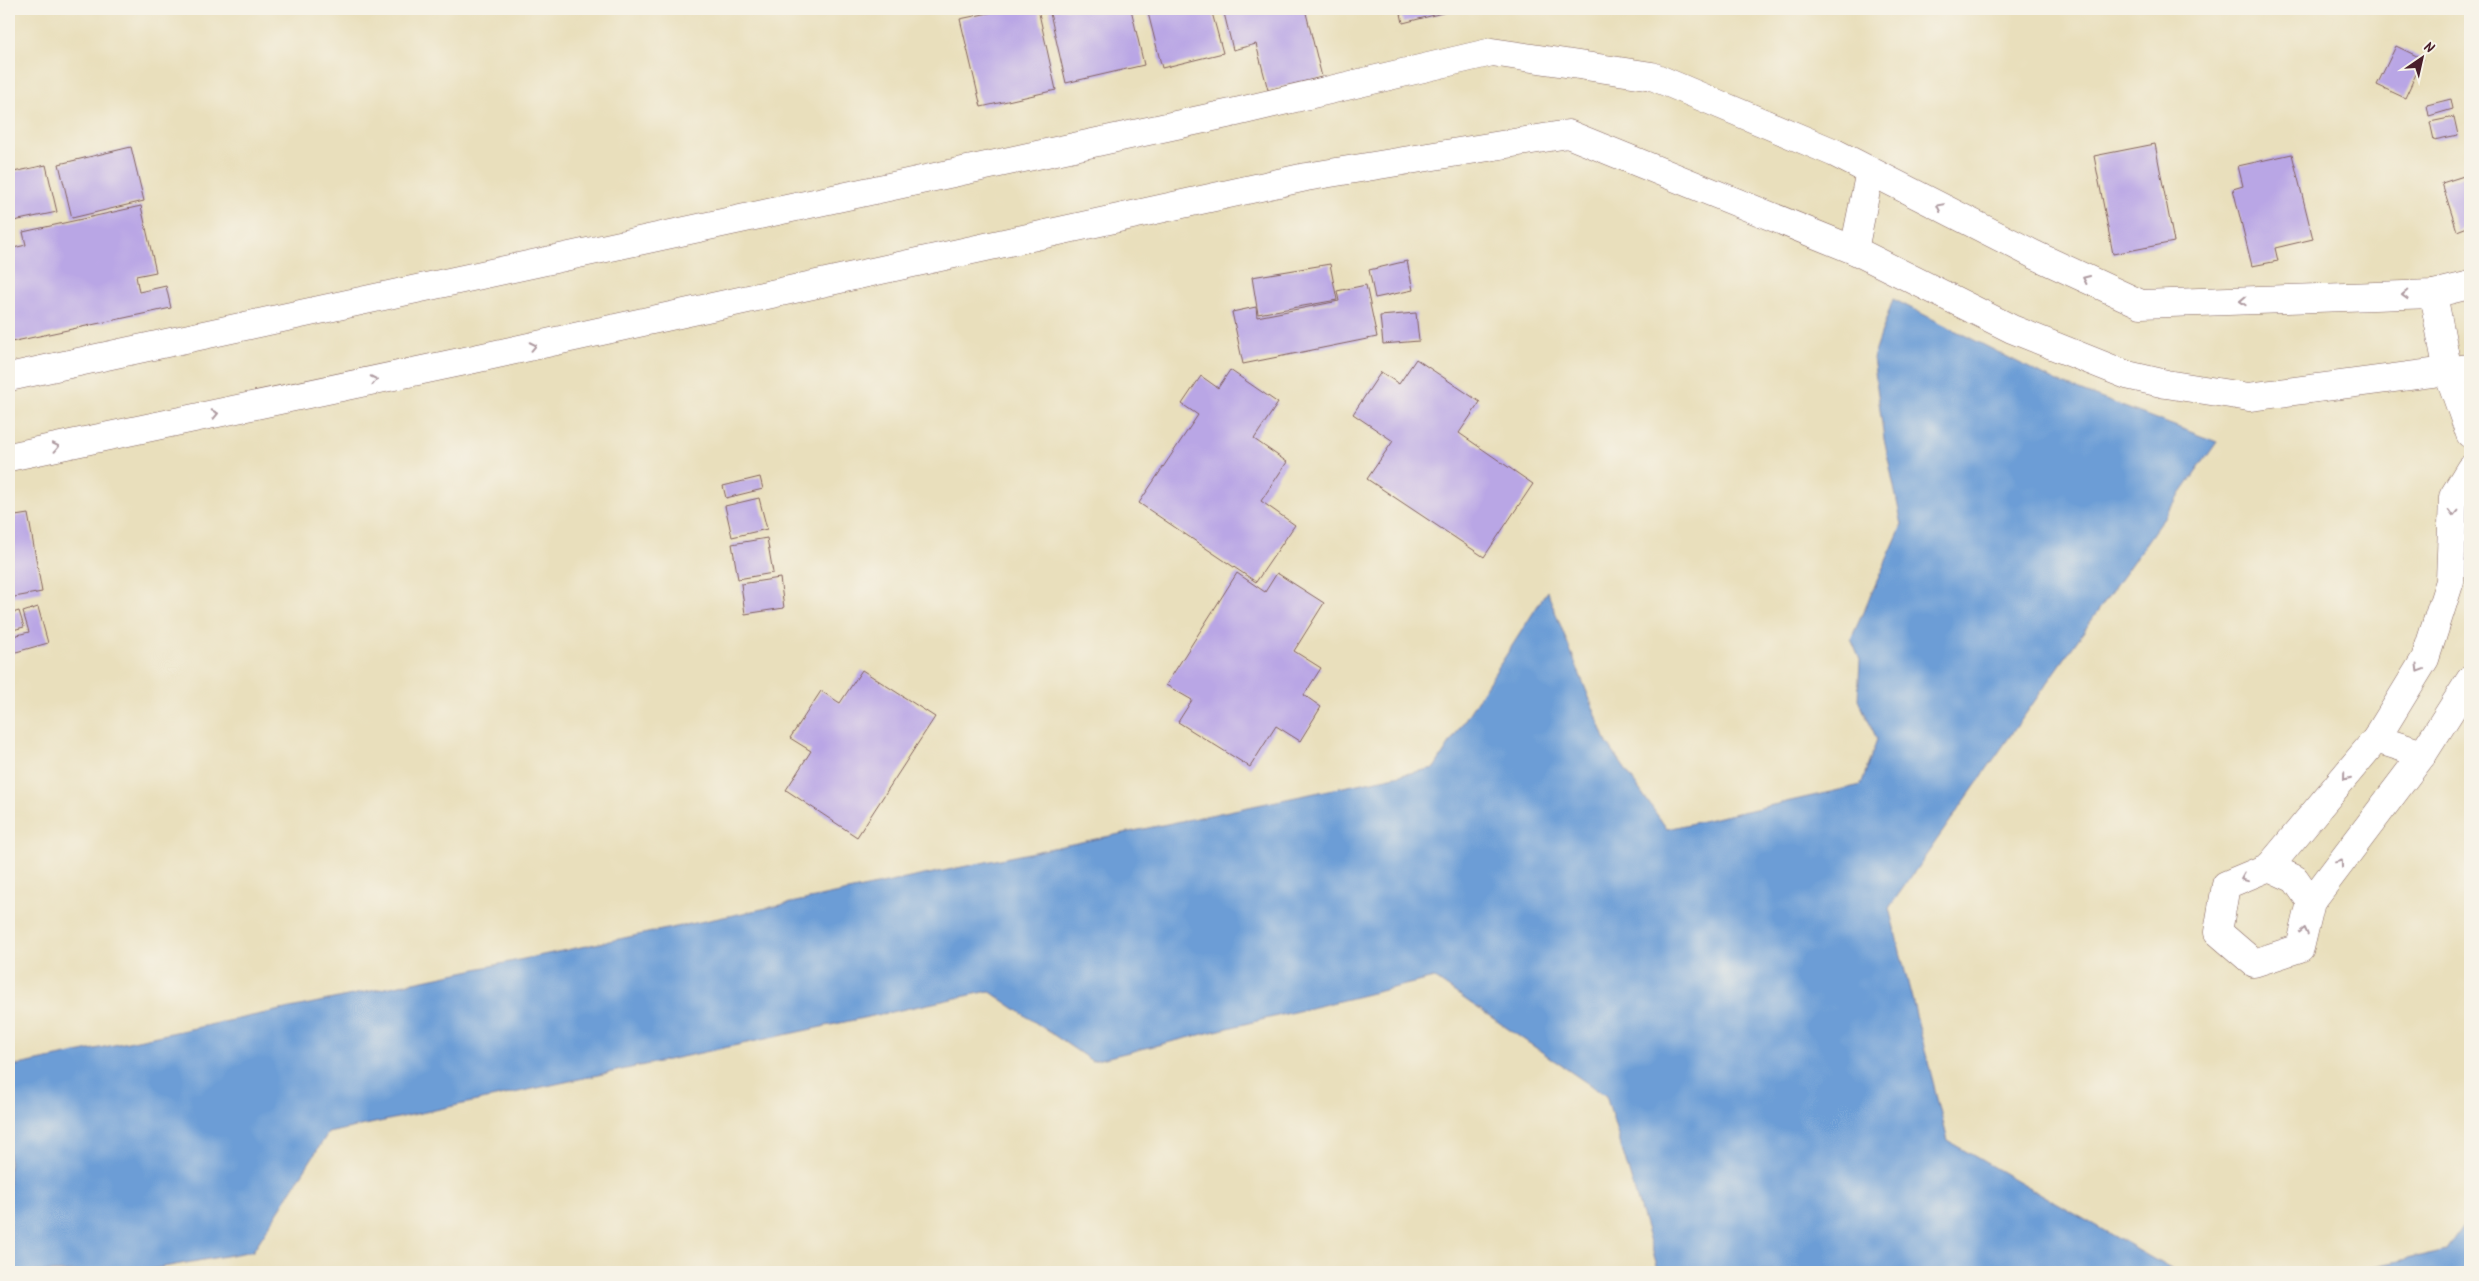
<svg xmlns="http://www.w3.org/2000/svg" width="2479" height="1281" font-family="Kalam,sans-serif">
<rect width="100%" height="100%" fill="#f7f3e8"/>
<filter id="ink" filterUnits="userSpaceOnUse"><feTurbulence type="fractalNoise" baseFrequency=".02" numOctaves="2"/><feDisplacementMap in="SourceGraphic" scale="10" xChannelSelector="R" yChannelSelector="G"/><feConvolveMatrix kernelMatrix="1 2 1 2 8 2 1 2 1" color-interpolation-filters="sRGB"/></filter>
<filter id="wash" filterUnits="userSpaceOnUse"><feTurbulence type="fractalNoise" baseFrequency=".0096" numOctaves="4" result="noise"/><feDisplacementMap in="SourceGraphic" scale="20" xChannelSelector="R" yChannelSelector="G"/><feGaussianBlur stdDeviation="1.12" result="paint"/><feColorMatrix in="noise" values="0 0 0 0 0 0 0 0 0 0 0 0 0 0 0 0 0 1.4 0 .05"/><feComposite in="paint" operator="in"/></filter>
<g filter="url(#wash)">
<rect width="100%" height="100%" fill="#e9dfbc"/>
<g fill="#6c9dd6" stroke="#5b5e80">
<path d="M1893 299 2055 381 2217 442 1889 908 1948 1141 2176 1272H1659L1606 1096 1434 978 1092 1061 989 991 328 1133 253 1251 136 1272H9V1067L1434 768 1547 591 1607 743 1667 829 1861 785 1877 739 1858 699 1860 660 1851 639 1902 525 1884 439 1873 358Z"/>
<path d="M2470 1215V1272H2350L2446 1250Z"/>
</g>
<g id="blocks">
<g fill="#b9a6e5">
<path d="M1008 9H1038L1056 90 981 107 960 19Z"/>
<path d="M1049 9H1131L1144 65 1066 83Z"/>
<path d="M1147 9H1211L1223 53 1162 68Z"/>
<path d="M1223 9H1305L1322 77 1268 90 1256 44 1233 50Z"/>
<path d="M1400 9H1458L1403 23Z"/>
<path d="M2396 46 2423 59 2405 98 2377 85Z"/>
<path d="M2451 99 2453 109 2429 116 2427 105Z"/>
<path d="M2454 117 2458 135 2434 140 2430 122Z"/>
<path d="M2155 144 2174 242 2113 254 2094 156Z"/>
<path d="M131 147 144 201 72 218 59 164Z"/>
<path d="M2292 154 2313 239 2275 248 2278 261 2252 266 2233 189 2243 186 2238 166Z"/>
<path d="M46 165 57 212 9 222V173Z"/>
<path d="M2470 174V226L2457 231 2442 183Z"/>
<path d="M141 206 156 272 136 276 139 292 166 286 171 308 11 342 9 330V249L26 245 23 232Z"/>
<path d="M1407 261 1413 290 1375 298 1369 270Z"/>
<path d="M1330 264 1337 300 1258 314 1252 277Z"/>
<path d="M1366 285 1377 337 1243 364 1232 312 1256 307 1257 317 1339 301 1337 291Z"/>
<path d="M1416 313 1419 341 1383 344 1380 316Z"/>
<path d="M1416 359 1480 402 1459 433 1533 484 1484 557 1367 479 1393 441 1353 414 1381 372 1399 384Z"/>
<path d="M1230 370 1278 403 1254 439 1287 462 1261 501 1295 525 1256 582 1139 503 1198 415 1182 404 1201 376 1218 388Z"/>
<path d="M760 477 763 489 726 498 723 486Z"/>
<path d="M759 498 767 529 732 537 725 506Z"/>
<path d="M28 514 42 592 9 598V517Z"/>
<path d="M767 538 773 573 738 579 732 544Z"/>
<path d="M1237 573 1265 592 1277 573 1324 603 1294 651 1321 668 1304 695 1321 707 1300 741 1276 726 1250 767 1178 722 1192 700 1166 685Z"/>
<path d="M780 578 784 608 745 614 741 584Z"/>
<path d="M38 607 48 643 9 654V637L29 632 23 612Z"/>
<path d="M19 611 24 627 9 631V614Z"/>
<path d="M862 670 935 717 857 837 786 790 811 751 790 738 821 691 840 703Z"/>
</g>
</g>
</g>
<g filter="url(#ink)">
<use href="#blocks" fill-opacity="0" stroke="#82625e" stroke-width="1"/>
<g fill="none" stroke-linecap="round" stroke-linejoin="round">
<g stroke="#82625e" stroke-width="29">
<g id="street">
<path d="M1854 250 1870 171"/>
<path d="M2433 294 2448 372 2470 434"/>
<path d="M9 377 1236 112 1492 52 1652 76 1835 153 2035 255 2141 304 2433 294 2470 285"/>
<path d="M9 457 465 361 1306 177 1568 134 1854 250 2012 329 2127 375 2166 384 2249 397 2470 368"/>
<path d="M2376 739 2423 754"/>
<path d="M2269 867 2376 739 2425 659 2450 581 2453 497 2470 469"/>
<path d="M2311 902 2295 879 2269 867 2226 885 2218 932 2254 963 2300 948 2311 902 2423 754 2470 680"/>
</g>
</g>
<use href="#street" stroke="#fff" stroke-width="28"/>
</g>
<defs><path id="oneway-chevron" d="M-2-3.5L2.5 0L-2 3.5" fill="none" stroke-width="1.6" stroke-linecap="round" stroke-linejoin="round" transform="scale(1.25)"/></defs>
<g stroke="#ae9aa0">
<use href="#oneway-chevron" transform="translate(1940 207) rotate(-153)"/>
<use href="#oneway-chevron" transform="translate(2086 279) rotate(-155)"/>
<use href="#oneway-chevron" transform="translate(2405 295) rotate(178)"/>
<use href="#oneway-chevron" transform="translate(2243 301) rotate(178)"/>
<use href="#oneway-chevron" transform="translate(533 346) rotate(-12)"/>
<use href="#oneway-chevron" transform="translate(374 380) rotate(-12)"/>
<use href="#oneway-chevron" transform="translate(215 414) rotate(-12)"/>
<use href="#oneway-chevron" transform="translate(56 447) rotate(-12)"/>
<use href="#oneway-chevron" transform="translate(2453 513) rotate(92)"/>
<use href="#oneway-chevron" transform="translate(2419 669) rotate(121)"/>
<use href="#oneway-chevron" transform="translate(2346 777) rotate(129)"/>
<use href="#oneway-chevron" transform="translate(2340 863) rotate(-53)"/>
<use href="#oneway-chevron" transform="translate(2244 878) rotate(158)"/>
<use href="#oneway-chevron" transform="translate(2304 931) rotate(-77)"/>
</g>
</g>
<rect width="2479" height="1281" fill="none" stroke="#f7f3e8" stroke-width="30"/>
<g transform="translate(2422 58) rotate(34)" stroke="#f7f3e8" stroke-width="4" paint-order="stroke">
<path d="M0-4L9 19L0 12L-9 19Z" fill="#4a1f2b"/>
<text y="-8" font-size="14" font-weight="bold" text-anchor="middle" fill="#4a1f2b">N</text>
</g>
</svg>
